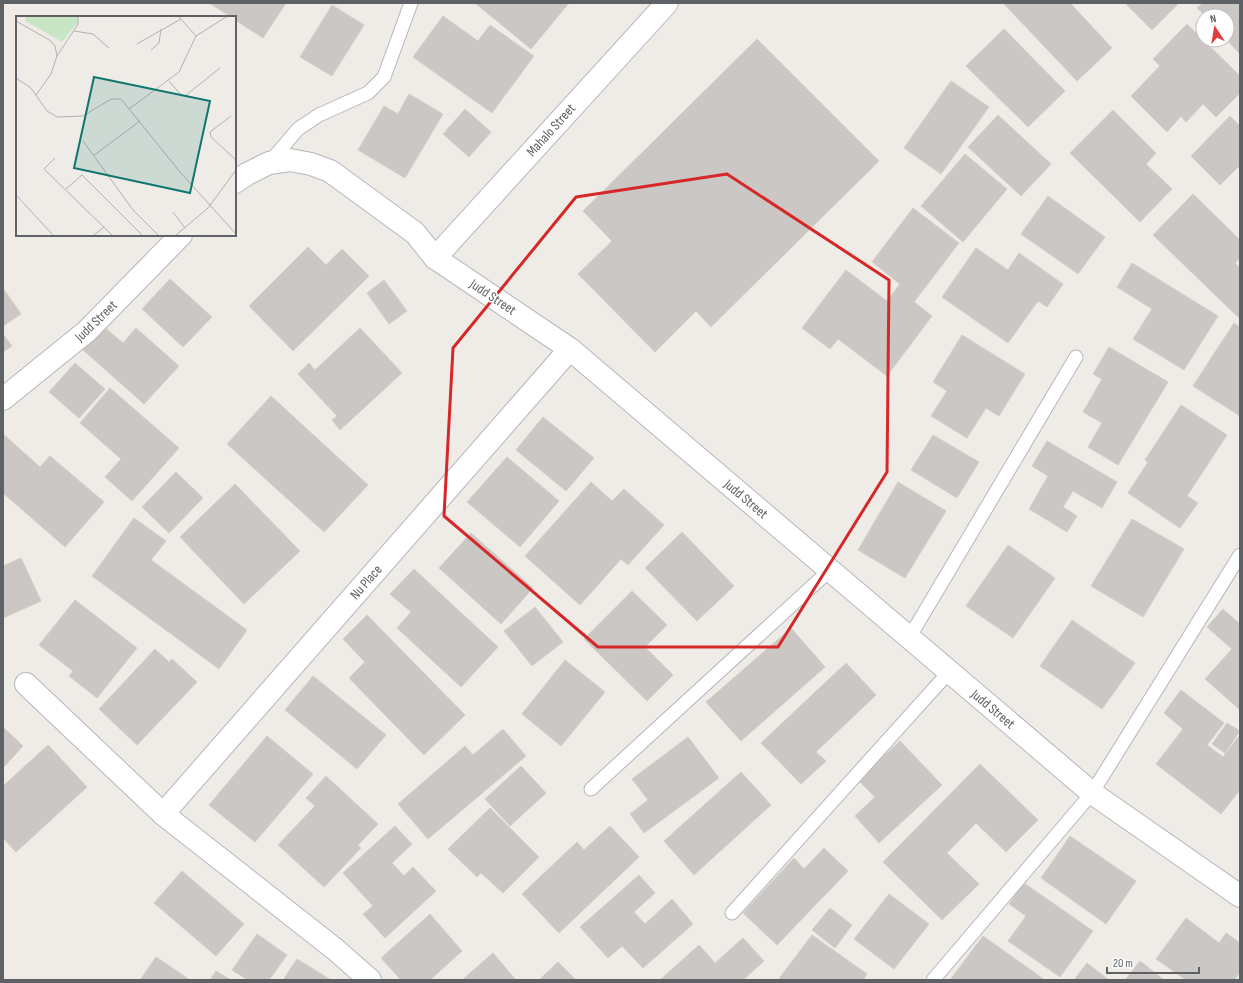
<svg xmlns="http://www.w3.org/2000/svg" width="1243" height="983" font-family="'Sofia Sans Condensed',sans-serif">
<rect width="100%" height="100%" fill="#efece7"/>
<g fill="#cbc7c4" stroke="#d4cec5">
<path d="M209 3H286L263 38 235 20V17H231Z"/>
<path d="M475 3H569L531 49Z"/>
<path d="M1005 3H1070L1112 48 1077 81 1004 4Z"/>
<path d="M1125 3H1179L1152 30Z"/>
<path d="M1203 3H1240V54L1227 40V16H1205L1197 8Z"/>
<path d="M332 5 364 25 332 76 300 57Z"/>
<path d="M443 16 478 41 490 25 534 56 492 113 413 57Z"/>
<path d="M1187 24 1240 76V93L1216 117 1203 104 1186 122 1181 116 1167 132 1131 96 1160 66 1153 59Z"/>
<path d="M1004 29 1065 91 1028 127 966 66Z"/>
<path d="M757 39 879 161 711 327 696 311 655 352 578 274 612 241 583 211Z"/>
<path d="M951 81 989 107 941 174 904 148Z"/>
<path d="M409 94 443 114 405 178 358 150 384 106 398 114Z"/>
<path d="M465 109 491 132 469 157 443 134Z"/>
<path d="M1113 110 1156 153 1146 164 1172 189 1140 222 1070 153Z"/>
<path d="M998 115 1051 164 1021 196 968 147Z"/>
<path d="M1230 116 1240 126V169L1238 167 1220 185 1191 156Z"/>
<path d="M965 154 1007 189 963 242 921 206Z"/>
<path d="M1193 194 1240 240V258L1235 263 1240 268V319L1153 235Z"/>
<path d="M1048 196 1105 237 1078 274 1021 234Z"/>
<path d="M913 208 959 243 914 302 932 316 887 376 838 339 830 349 802 328 846 270 887 301 900 284 872 262Z"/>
<path d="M308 247 326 265 342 249 369 276 293 351 249 306Z"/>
<path d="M976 248 1008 270 1019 253 1063 284 1047 307 1038 301 1008 343 942 297Z"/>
<path d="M1132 263 1218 316 1184 370 1133 339 1152 309 1117 287Z"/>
<path d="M170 279 212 317 183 347 142 309Z"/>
<path d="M384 280 407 311 389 324 367 293Z"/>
<path d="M3 288 21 314 3 326Z"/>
<path d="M1234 323 1240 327V416L1193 386Z"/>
<path d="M103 326 123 343 136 328 179 366 144 404 82 349Z"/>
<path d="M360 328 402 373 340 430 332 420 337 416 298 374 309 363 315 370Z"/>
<path d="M3 334 12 346 3 352Z"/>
<path d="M962 335 1025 374 999 416 986 408 967 438 931 416 947 391 933 382Z"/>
<path d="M1109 347 1168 382 1118 465 1088 447 1102 423 1083 412 1102 379 1093 374Z"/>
<path d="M75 363 105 389 79 418 49 392Z"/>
<path d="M110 388 179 448 132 501 105 477 121 459 80 423Z"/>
<path d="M271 396 368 485 324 532 227 444Z"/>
<path d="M1181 405 1227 435 1187 496 1198 503 1180 528 1128 493 1148 462 1145 460Z"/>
<path d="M543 417 594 458 566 491 516 450Z"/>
<path d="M3 434 40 467 50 456 104 502 65 547 3 493Z"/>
<path d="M933 435 979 462 957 498 911 470Z"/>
<path d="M1047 441 1117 482 1102 508 1073 491 1063 507 1077 516 1067 532 1029 509 1048 476 1032 466Z"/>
<path d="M507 457 559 501 520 547 467 502Z"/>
<path d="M176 472 203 498 169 533 142 507Z"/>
<path d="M591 482 612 501 624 489 664 525 628 565 621 559 580 605 525 556Z"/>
<path d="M898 482 946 511 905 578 858 550Z"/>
<path d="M235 484 300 551 244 604 180 537Z"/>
<path d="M134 518 166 541 151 560 247 630 219 669 92 576Z"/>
<path d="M1132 519 1184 549 1143 617 1091 586Z"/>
<path d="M682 532 734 586 697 621 645 568Z"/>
<path d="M471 533 533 588 501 624 439 568Z"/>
<path d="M1008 545 1055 578 1013 638 966 606Z"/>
<path d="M21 558 41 601 3 618V566Z"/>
<path d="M414 569 498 647 461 687 397 628 411 612 390 594Z"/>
<path d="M632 591 667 625 645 647 673 675 647 701 584 639Z"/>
<path d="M75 600 137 648 97 698 69 676 73 671 39 645Z"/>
<path d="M535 607 563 642 532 666 504 631Z"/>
<path d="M1223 609 1240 624V710L1205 679 1232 649 1207 627Z"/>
<path d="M367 615 465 715 424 755 349 678 365 662 343 639Z"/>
<path d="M1072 620 1135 663 1102 709 1040 666Z"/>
<path d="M791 628 825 667 741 741 706 702Z"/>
<path d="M155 649 169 662 172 659 197 682 137 745 99 709Z"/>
<path d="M565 660 605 692 561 746 522 714Z"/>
<path d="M846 663 876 695 816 752 826 761 801 784 761 743Z"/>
<path d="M313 676 386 735 357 769 285 710Z"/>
<path d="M1181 690 1224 723 1207 745 1223 757 1240 735V790L1221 814 1156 764 1183 729 1164 713Z"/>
<path d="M1227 723 1240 731 1225 753 1212 744Z"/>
<path d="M3 727 23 746 3 768Z"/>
<path d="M503 729 526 756 428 839 398 804 465 746 473 755Z"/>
<path d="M267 736 313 774 255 842 209 805Z"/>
<path d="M688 737 719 778 644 833 630 814 648 800 632 779Z"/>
<path d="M900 741 942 785 879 843 855 816 875 797 858 780Z"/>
<path d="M48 745 87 787 16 852 3 838V786Z"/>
<path d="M980 764 1038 820 1006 852 976 823 947 853 979 884 942 920 883 862Z"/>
<path d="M521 766 546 793 510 826 485 799Z"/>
<path d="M741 772 771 805 694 875 664 841Z"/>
<path d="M326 776 378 824 358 845 361 848 324 887 278 845 315 806 306 798Z"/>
<path d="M490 808 539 857 503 893 481 873 477 877 448 849Z"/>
<path d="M395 826 412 844 392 863 404 876 413 867 436 891 385 938 363 914 373 906 343 873Z"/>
<path d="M610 826 639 857 559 933 522 894 577 842 584 850Z"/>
<path d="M1070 836 1136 881 1106 924 1041 878Z"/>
<path d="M824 848 848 871 777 945 743 913 794 858 804 869Z"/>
<path d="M182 871 244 924 216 956 154 903Z"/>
<path d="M639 875 655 893 634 912 645 924 672 899 693 924 643 968 622 946 608 958 580 927Z"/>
<path d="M1024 883 1093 931 1060 977 1008 941 1026 916 1009 904Z"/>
<path d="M889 894 929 924 894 969 854 939Z"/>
<path d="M830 908 852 925 835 948 812 930Z"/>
<path d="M430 914 462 951 430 980H401L381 958Z"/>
<path d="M1186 918 1219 943 1226 933 1240 943V972L1234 980H1186L1156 959Z"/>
<path d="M257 934 287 955 269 980H248L232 970Z"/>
<path d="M812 935 867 974 863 980H778Z"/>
<path d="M983 936 1045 980H950Z"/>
<path d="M743 938 764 961 743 980H660L699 945 715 963Z"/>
<path d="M493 953 516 980H462Z"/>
<path d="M156 957 190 980H140Z"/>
<path d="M297 959 331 980H283Z"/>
<path d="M1140 961 1164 980H1125Z"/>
<path d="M558 962 576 980H539Z"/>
<path d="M1087 963 1109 980H1074Z"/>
<path d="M216 971 231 980H210Z"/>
</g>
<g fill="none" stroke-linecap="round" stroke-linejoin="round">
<g stroke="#b4b7ba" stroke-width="15">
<g id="service">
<path d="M269 163 298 129 319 115 368 93 384 77 411 3"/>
<path d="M909 638 1076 357"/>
<path d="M591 789 830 570"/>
<path d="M732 913 949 672"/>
<path d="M933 980 1092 793 1240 555"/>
</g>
</g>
<g stroke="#b4b7ba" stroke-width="24">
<g id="minor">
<path d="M435 258 667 3"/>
<path d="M26 684 163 814 336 950 370 980"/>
<path d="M163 814 570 349"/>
</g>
</g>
<g stroke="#b4b7ba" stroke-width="24">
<g id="tertiary">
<path d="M235 182 247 174 269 163 290 160 311 164 330 171 415 233 435 258 570 349 1092 793 1240 896"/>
<path d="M3 399 87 331 181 235"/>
</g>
</g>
<use href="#service" stroke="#fff" stroke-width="13"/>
<use href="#minor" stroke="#fff" stroke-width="22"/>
<use href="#tertiary" stroke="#fff" stroke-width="22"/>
</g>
<path fill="none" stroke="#d62828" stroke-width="3" stroke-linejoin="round" d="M727 174 889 280 887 472 778 647H598L444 516 453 348 576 197Z"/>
<g text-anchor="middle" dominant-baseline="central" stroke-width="3" stroke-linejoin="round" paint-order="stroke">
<g font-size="14" fill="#5e6266" stroke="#fff">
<text transform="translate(551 130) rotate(-48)">Mahalo Street</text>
<text transform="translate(493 297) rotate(34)">Judd Street</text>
<text transform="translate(96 321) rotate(-44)">Judd Street</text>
<text transform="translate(746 499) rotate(40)">Judd Street</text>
<text transform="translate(366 582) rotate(-49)">Nu Place</text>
<text transform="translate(993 709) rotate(40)">Judd Street</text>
</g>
</g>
<g transform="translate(16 16)">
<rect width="220" height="220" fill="#efece7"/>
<path d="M10 1H61L62 6 46 26 9 5Z" fill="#c8e5c5"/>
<path fill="none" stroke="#b1b1af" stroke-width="1" d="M163 1 180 20M0 5 35 25 39 30 41 40M58 15 77 18 93 32M121 28 165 3M135 34 143 27 145 13M0 62 15 72 31 95 41 101 67 100 95 83H105L164 156 220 218M153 65 165 79 169 80 204 52M20 79 35 58 41 40 62 8V1M113 93 163 56 180 20 210 1M215 100 194 116 195 121 220 144M67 125 117 194 142 219M77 140 124 105M39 142 28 153 96 219M50 173 66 159 126 219M0 179 37 219M157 196 169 212M78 219 88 211M160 219 192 192 220 154"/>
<path fill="#0f766e" fill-opacity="0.15" stroke="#0f766e" stroke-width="2" d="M78 61 194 85 174 177 58 152Z"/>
<rect width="220" height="220" fill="none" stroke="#5e6266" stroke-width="2"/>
</g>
<rect width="1243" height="983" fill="none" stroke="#5e6266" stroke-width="8"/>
<g transform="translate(1215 28) rotate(348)"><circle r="19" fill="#ffffff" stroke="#bfc0c2"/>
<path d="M0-3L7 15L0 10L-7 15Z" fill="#de3d40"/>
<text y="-6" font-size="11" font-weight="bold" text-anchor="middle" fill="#5e6266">N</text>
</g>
<path d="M1107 967v6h92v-6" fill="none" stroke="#5e6266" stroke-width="2"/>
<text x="1113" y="967" font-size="12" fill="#5e6266" stroke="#ffffff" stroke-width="3" paint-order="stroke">20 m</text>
</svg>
